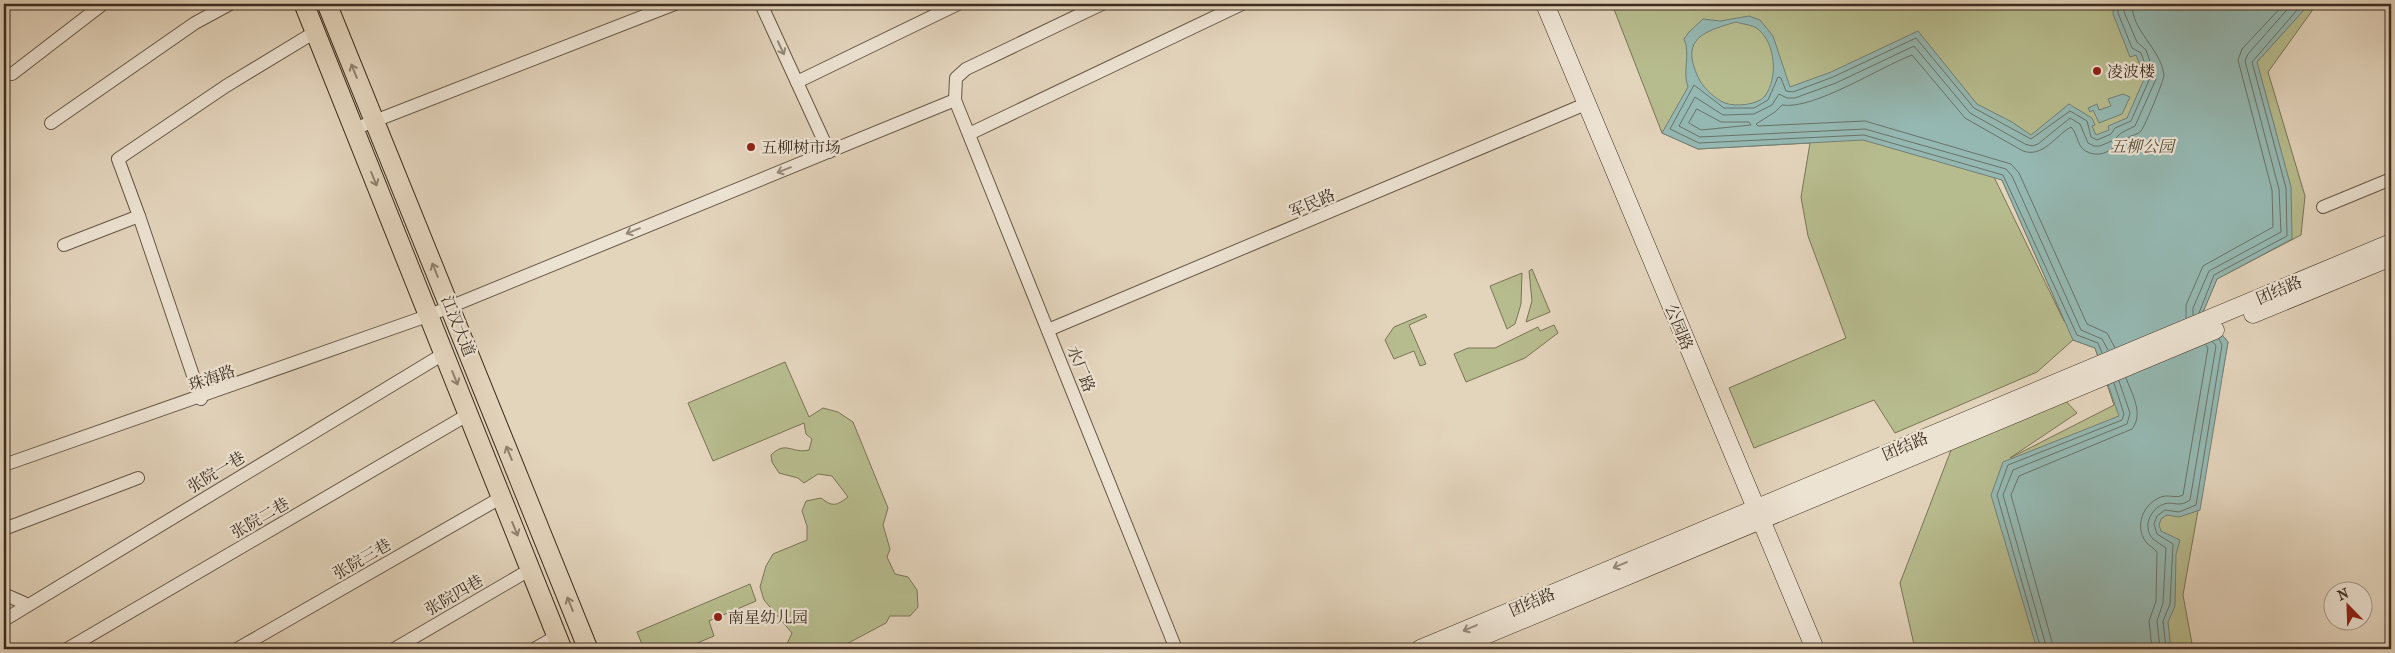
<svg xmlns="http://www.w3.org/2000/svg" width="2395" height="653" font-family="'IM FELL French Canon','Noto Serif SC',serif">
<rect width="100%" height="100%" fill="#e3d4bc"/>
<filter id="stains"><feTurbulence type="fractalNoise" baseFrequency=".004" numOctaves="4"/><feColorMatrix values="0 0 0 0 .2 0 0 0 0 .09 0 0 0 0 .02 0 0 0 .5 -.17"/></filter>
<radialGradient id="worn" r=".72"><stop offset=".6" stop-color="#630" stop-opacity="0"/><stop offset="1" stop-color="#630" stop-opacity=".3"/></radialGradient>
<g fill="#b7bc8e" stroke="#7a7456" fill-rule="evenodd">
<path d="M1612 4H2313L2314 8 2268 72 2305 196 2301 235 2217 279 2203 312 2228 342 2183 595 2193 649H1915L1900 583 1953 445 2063 398 2077 413 2010 458 2114 405 2095 348 2073 340 2037 372 1895 433 1874 400 1754 448 1729 388 1846 338 1808 236 1801 197 1810 143 1698 149 1662 133ZM1994 177 2002 180 2065 322 2064 321Z"/>
<path d="M1532 269 1550 312 1526 322 1532 301 1529 271Z"/>
<path d="M1522 273 1521 304 1515 324 1507 329 1490 286Z"/>
<path d="M1425 314 1427 317 1409 325 1426 364 1420 366 1414 351 1394 359 1385 340 1394 327Z"/>
<path d="M1554 325 1558 333 1525 358 1466 382 1454 354 1468 348H1495L1538 327 1540 331Z"/>
<path d="M785 362 809 417 823 408 838 412 853 422 888 508 883 525 890 549 887 557 895 574 908 577 917 590 918 607 910 616H890L886 623 837 649H787L786 646 792 633 764 600 760 587 766 566 773 554 807 540V526L802 511 806 501 821 498C833 507 836 506 848 497L832 476 818 474 804 483 798 478 779 473 772 462 771 455C786 440 792 454 809 450L812 439 806 434 804 423 713 461 688 403Z"/>
<path d="M750 584 756 601 709 621 714 636 683 649H644L637 632Z"/>
</g>
<g fill="#95b8b2" stroke="#728077" fill-rule="evenodd">
<path d="M2114 4H2303L2304 10 2257 62 2291 187 2292 239 2217 279 2203 312 2228 342 2200 510 2179 517 2167 515 2161 519 2159 525 2161 531 2180 540 2176 554 2175 606 2168 622 2171 649H2037L1991 495 2003 462 2119 416 2095 348 2073 340 2002 180 1863 140 1698 149 1662 133 1688 87C1682 71 1691 54 1684 39L1689 32 1703 19 1720 21 1749 16 1760 20 1773 36 1790 87 1831 72 1918 31 1977 104 2012 122 2031 135 2069 104 2092 118 2095 125 2092 126 2096 135 2109 130 2108 126 2127 118 2145 77 2136 55 2130 57 2113 14ZM1736 22C1742 24 1753 25 1758 29 1776 44 1778 78 1765 96 1758 105 1735 107 1725 103 1715 99 1705 89 1700 81 1679 40 1701 32 1736 22Z"/>
<path d="M2123 94 2130 97 2122 114 2099 123 2093 110 2090 112 2088 108 2097 104 2099 110 2111 106 2108 99Z"/>
</g>
<g fill="none" stroke-linecap="round" stroke-linejoin="round">
<g stroke="#697268" stroke-width="1">
<path d="M1697 109 1721 122H1749L1751 125 1701 130 1689 123Z"/>
<path d="M2199 313 2214 275 2287 236 2286 188 2252 62 2298 9V4"/>
<path d="M2193 315V308L2209 271 2281 232 2279 189 2245 61 2248 54 2292 4"/>
<path d="M2186 318V305L2203 266 2273 227 2272 190 2238 60 2242 49 2284 4"/>
<path d="M2115 348 2107 333 2087 324 2019 173 2011 164 1865 121 1758 126 1756 124 1775 112 1782 105C1814 110 1880 67 1912 55L1965 118 2023 151C2043 158 2055 136 2071 127 2079 135 2076 149 2090 153 2106 158 2116 145 2127 138 2132 135 2137 135 2141 131 2145 126 2164 80 2164 75 2160 47 2132 32 2132 4"/>
<path d="M2108 350 2102 339 2081 330 2012 176 2006 169 1865 129 1700 137 1679 126 1695 97 1723 115 1754 114 1772 105 1779 94 1787 98H1795L1836 83 1914 46 1970 113 2025 144 2032 146 2038 144 2070 118 2080 124 2088 143 2094 146H2100L2114 140 2121 133 2135 126 2156 79 2146 50 2137 42 2124 12 2125 4"/>
<path d="M2102 353 2098 343 2077 335 2003 175 1864 135 1699 143 1670 129 1694 85 1724 108H1754L1768 100 1778 77 1781 78 1786 91 1793 92 1833 77 1916 38 1974 108 2031 139 2070 111 2087 121 2091 137 2097 140 2111 134 2115 128 2131 121 2150 78 2141 53 2132 48 2118 13V4"/>
<path d="M2041 649 1997 495 2008 465 2122 420 2124 414 2114 383"/>
<path d="M2047 649 2003 495 2013 470 2127 424 2130 413 2119 381"/>
<path d="M2054 649 2011 495 2019 476 2132 429C2144 414 2132 394 2126 378"/>
<path d="M2152 649 2149 621 2156 601 2157 552C2154 548 2149 546 2146 542 2134 526 2143 504 2161 497 2169 494 2176 499 2183 495L2208 348 2206 345"/>
<path d="M2160 649 2157 621 2163 603 2166 548C2162 545 2157 542 2153 539 2142 527 2150 509 2164 504 2174 501 2179 508 2190 500L2216 346 2213 342"/>
<path d="M2166 649 2163 621 2170 604 2173 544 2157 534 2154 524 2157 516 2165 510 2179 512 2196 505 2222 345 2219 339"/>
</g>
<g stroke="#665746" stroke-width="14">
<g id="street">
<path d="M761 4 829 152"/>
<path d="M1102 4 966 69 956 78 955 100 1176 649"/>
<path d="M12 74 103 4"/>
<path d="M797 82 958 4"/>
<path d="M51 123 195 23 230 4"/>
<path d="M354 129 675 4"/>
<path d="M969 134 1242 4"/>
<path d="M2323 207 2391 179"/>
<path d="M139 216 118 159 226 86 315 32"/>
<path d="M64 245 139 216 201 399"/>
<path d="M1048 330 1588 103"/>
<path d="M4 465 430 315 955 100"/>
<path d="M4 529 138 478"/>
<path d="M4 597 8 596 24 603"/>
<path d="M4 620 445 353"/>
<path d="M67 649 469 414"/>
<path d="M237 649 502 497"/>
<path d="M394 649 531 569"/>
<path d="M534 649 557 636"/>
</g>
</g>
<g stroke="#3d2d1f" stroke-width="19">
<g id="secondary">
<path d="M1545 4 1815 649"/>
<path d="M2253 314 2391 257"/>
<path d="M1420 649 2391 243"/>
<path d="M1452 649 2215 330"/>
</g>
</g>
<g stroke="#3d2d1f" stroke-width="21">
<g id="primary">
<path d="M304 4 562 649"/>
<path d="M327 4 588 649"/>
</g>
</g>
<use href="#street" stroke="#ede3d3" stroke-width="12"/>
<use href="#secondary" stroke="#ede3d3" stroke-width="18"/>
<use href="#primary" stroke="#e3d4bc" stroke-width="19"/>
</g>
<defs><path id="oneway-shaft" d="M-6 0H5M1.5-3L5.5 0L1.5 3" fill="none" stroke-width="1.6" stroke-linecap="round" stroke-linejoin="round" transform="scale(1.25)"/></defs>
<g stroke="#958879">
<use href="#oneway-shaft" transform="translate(781 48) rotate(65)"/>
<use href="#oneway-shaft" transform="translate(784 170) rotate(158)"/>
<use href="#oneway-shaft" transform="translate(633 231) rotate(158)"/>
<use href="#oneway-shaft" transform="translate(1620 565) rotate(157)"/>
<use href="#oneway-shaft" transform="translate(1470 628) rotate(157)"/>
</g>
<g stroke="#90806e">
<use href="#oneway-shaft" transform="translate(354 71) rotate(-112)"/>
<use href="#oneway-shaft" transform="translate(374 179) rotate(68)"/>
<use href="#oneway-shaft" transform="translate(435 270) rotate(-112)"/>
<use href="#oneway-shaft" transform="translate(455 378) rotate(68)"/>
<use href="#oneway-shaft" transform="translate(509 453) rotate(-112)"/>
<use href="#oneway-shaft" transform="translate(515 529) rotate(68)"/>
<use href="#oneway-shaft" transform="translate(570 604) rotate(-112)"/>
</g>
<g fill="#8f2418" stroke="#ede3d3" stroke-width="2">
<circle cx="2097" cy="71" r="5"/>
<circle cx="751" cy="147" r="5"/>
<circle cx="718" cy="617" r="5"/>
</g>
<g text-anchor="middle" dominant-baseline="central" stroke-width="4.5" stroke-linejoin="round" paint-order="stroke">
<g font-size="16" fill="#3d2d1f" stroke="#ede3d3" text-anchor="start">
<text x="2107" y="71">凌波楼</text>
<text x="761" y="147">五柳树市场</text>
<text x="728" y="617">南星幼儿园</text>
</g>
<g font-size="16" font-style="italic" fill="#554a35" stroke="#ede3d3">
<text x="2142" y="146">五柳公园</text>
</g>
<g font-size="16" fill="#3d2d1f" stroke="#ede3d3">
<text transform="translate(1312 203) rotate(-23)">军民路</text>
<text transform="translate(2279 290) rotate(-23)">团结路</text>
<text transform="translate(458 326) rotate(68)">江汉大道</text>
<text transform="translate(1679 327) rotate(68)">公园路</text>
<text transform="translate(1081 369) rotate(68)">水厂路</text>
<text transform="translate(212 378) rotate(-19)">珠海路</text>
<text transform="translate(1905 446) rotate(-23)">团结路</text>
<text transform="translate(216 472) rotate(-31)">张院一巷</text>
<text transform="translate(260 518) rotate(-30)">张院二巷</text>
<text transform="translate(362 559) rotate(-30)">张院三巷</text>
<text transform="translate(454 595) rotate(-30)">张院四巷</text>
<text transform="translate(1532 602) rotate(-23)">团结路</text>
</g>
</g>
<rect width="2395" height="653" fill="none" stroke="#e3d4bc" stroke-width="20"/>
<rect x="5" y="5" width="2385" height="643" fill="none" stroke="#3d2d1f" stroke-width="2.5"/>
<rect x="10" y="10" width="2375" height="633" fill="none" stroke="#3d2d1f"/>
<g transform="translate(2348 606) rotate(337)"><circle r="24" fill="#ede3d3" stroke="#a79a8b"/>
<path d="M0-4L9 19L0 12L-9 19Z" fill="#8f2418"/>
<text y="-8" font-size="14" font-weight="bold" text-anchor="middle" fill="#3d2d1f">N</text>
</g>
<rect width="100%" height="100%" filter="url(#stains)"/>
<rect width="100%" height="100%" fill="url(#worn)"/>
</svg>
